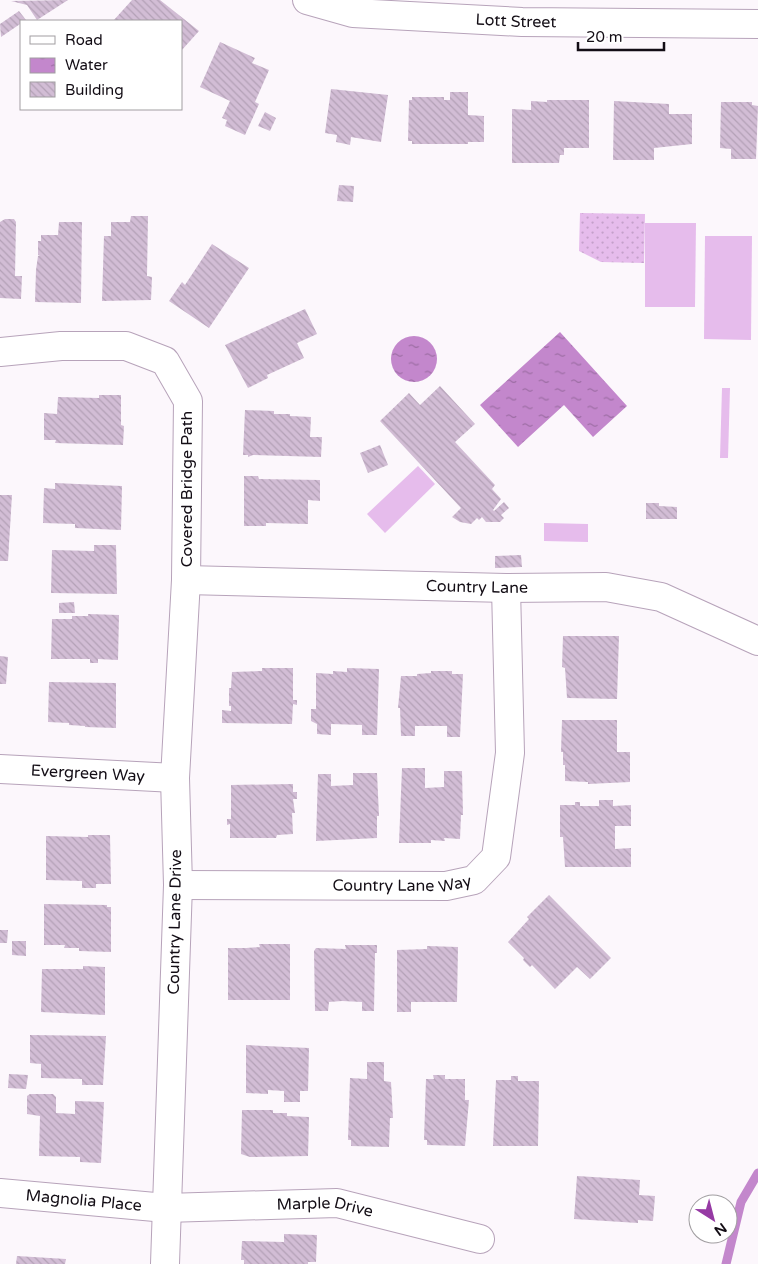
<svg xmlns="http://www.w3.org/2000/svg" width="758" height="1264" font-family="'Varela Round',sans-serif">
<defs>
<pattern id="park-dots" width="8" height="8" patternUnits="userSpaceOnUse" patternTransform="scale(1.25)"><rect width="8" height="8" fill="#e6bcec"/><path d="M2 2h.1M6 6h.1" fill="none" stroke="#c4a0ca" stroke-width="1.8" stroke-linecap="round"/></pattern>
<pattern id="water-ripples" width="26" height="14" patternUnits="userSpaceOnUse" patternTransform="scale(1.25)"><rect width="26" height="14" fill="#c387cc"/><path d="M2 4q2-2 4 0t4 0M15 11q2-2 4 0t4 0" fill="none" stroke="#9d6da4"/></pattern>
<pattern id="building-back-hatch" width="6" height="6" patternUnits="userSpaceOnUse" patternTransform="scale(1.25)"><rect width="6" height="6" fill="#d2bdd5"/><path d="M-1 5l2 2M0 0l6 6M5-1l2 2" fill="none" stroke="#b3a1b6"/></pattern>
</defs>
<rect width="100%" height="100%" fill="#fcf7fc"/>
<g fill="#e6bcec">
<path d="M645 223H696L695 307H645Z"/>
<path d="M705 236H752L751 340 704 339Z"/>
<path d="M722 388H730L728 458H720Z"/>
<path d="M418 466 435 484 385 533 367 514Z"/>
<path d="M544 523 588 524V542L544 541Z"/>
</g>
<path fill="url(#park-dots)" d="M580 213 645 214 644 263 601 262 579 251Z"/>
<g fill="url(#water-ripples)">
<path d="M560 332 627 406 593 437 564 405 518 447 480 405Z"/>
<circle cx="414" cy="359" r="23"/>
</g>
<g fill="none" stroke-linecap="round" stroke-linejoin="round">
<path stroke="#c387cc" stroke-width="9" d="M726 1264 741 1202 758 1173"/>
</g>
<g fill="url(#building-back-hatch)">
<path d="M68 0 37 20 27 5 11 1Z"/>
<path d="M132 0H160L199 31 181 51V21H113Z"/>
<path d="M19 11 26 20 1 37 0 24Z"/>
<path d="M220 42 255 58 252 63 269 70 255 102 259 104 245 135 225 126 227 120 222 118 230 101 200 87Z"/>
<path d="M331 89 388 95 381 142 351 137 350 145 346 144 336 142 337 135 325 133Z"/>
<path d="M450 92H468V115L484 116V142H468V144H412V141H408L409 100H412V97H444V100H450Z"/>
<path d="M547 100H589V148H564V155H560L559 163H512V109L531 110V101L547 102Z"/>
<path d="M614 101 669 104V114H692V144L654 148V160H613Z"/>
<path d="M721 102H752V105L758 106 756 159H731V149L720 148Z"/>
<path d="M265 112 276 118 270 131 258 126Z"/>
<path d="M339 185 354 186 353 202 337 201Z"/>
<path d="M131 216H148L147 276 152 277 151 300 102 301 104 236H111V222H130Z"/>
<path d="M5 219H14L16 222 15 276H22L21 299 0 298V222Z"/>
<path d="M59 222H82L81 303 35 302 36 270 38 256H40L38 255V241H41V235H58Z"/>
<path d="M212 244 249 268 209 328 169 301 182 282 185 285Z"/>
<path d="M305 309 317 334 297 343 304 358 267 375 268 378 248 388 225 345Z"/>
<path d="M440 386 475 424 455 442 495 485 492 489 501 499 493 510 494 511 504 502 509 508 501 515 504 518 500 522H486L482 517 479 520 477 518 471 524 460 522 452 517 461 508 380 421 409 393 420 405Z"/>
<path d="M99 395H121V425L124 426 123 445 55 443 56 440H44V413L57 414 58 397 99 398Z"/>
<path d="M245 410 274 411V414H290V416L311 417 310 437H322L321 457 253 455 248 457V455H243Z"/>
<path d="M380 445 388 465 368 473 360 453Z"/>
<path d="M244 476H258L259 479 320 480V501L308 500V524L266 523V526H244Z"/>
<path d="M55 483 122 486 121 530 75 528V524L43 523 44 488 55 489Z"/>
<path d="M0 495H12L8 561H0Z"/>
<path d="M646 503H659V506L677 507V519H646Z"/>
<path d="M94 545H116L117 594 51 593 52 550 94 551Z"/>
<path d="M521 555 522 567 495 568V556Z"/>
<path d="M74 602 75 613H59V603Z"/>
<path d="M88 614 119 615 118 660 98 659V663H90V659H51L52 619H72V616H88Z"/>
<path d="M563 636H619L617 699 567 698 565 668 562 667Z"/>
<path d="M0 656 8 657 6 684H0Z"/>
<path d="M262 668H293V700H297V705L293 704 292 724 222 723V710L231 711V706H229V688H231L232 672 262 671Z"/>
<path d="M347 668 379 669 377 735H362V725L331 724V735L317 734V724L311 721V709H316V673L333 674V671L347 672Z"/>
<path d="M431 671H452V674H463L460 737H447V726H415V736H401L400 708H398L401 676H417V674L431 673Z"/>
<path d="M49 682 116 683V728L85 727V726L69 725V723L48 722Z"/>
<path d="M562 720H617V752H630V782L588 784V782L565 781V765H563V752H561Z"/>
<path d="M402 768H425V788L444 787V771H462L463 815H461L460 839 444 838 445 841 431 840V843H399Z"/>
<path d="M353 773H377L379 816H377V838L316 841 318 774H331V786L353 785Z"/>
<path d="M293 784V792H297V799H293L295 813H292L293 834 277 835 276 838H230V824L227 825V819H231V785Z"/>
<path d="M599 800H613V806L631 805V826H615V849L631 848V867H565L563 837H560V805H575V802H580V806H599Z"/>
<path d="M88 835H110L111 884H96V888H82V881L46 880V836L88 837Z"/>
<path d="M549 895 611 958 590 979 577 967 555 989 532 965 530 967 523 960 524 958 508 942 529 919 527 917Z"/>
<path d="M44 904 107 905V907H111V952L79 951V948H64L65 945H44Z"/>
<path d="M0 930H8L7 943H0Z"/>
<path d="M12 941H26V956L12 955Z"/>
<path d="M259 944H290V1000H228V948H246L260 947Z"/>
<path d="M345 945H377V953H375L374 1011H362V1002L342 1001 329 1002 328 1011H315L314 951 316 948 346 949Z"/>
<path d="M427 946 458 947 457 1002H411V1012H397V950L427 949Z"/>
<path d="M83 966 105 967V1015L41 1012 42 969H83Z"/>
<path d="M30 1035 106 1036 103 1085H82V1079L41 1078V1064L30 1063Z"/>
<path d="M246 1045 309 1048 308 1091H300V1102H284V1091L268 1090V1094L246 1093Z"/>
<path d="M367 1062H384V1081L391 1082 393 1118H390L389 1147 351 1146V1140H348L350 1078 367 1079Z"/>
<path d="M9 1074 28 1075 26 1089 8 1088Z"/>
<path d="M433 1075H445V1079H465V1100H469L465 1146 427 1145V1140H424L426 1079H434Z"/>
<path d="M511 1076H518V1081H539L538 1146H493L496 1080H511Z"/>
<path d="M30 1094H53L56 1097V1113L75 1114V1101L104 1102 101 1163 80 1162V1157L39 1156 40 1116 27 1114V1096Z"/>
<path d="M242 1110H273V1113H287V1116L309 1117 308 1156 250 1157 241 1154Z"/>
<path d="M577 1176 640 1180 639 1195 655 1196 653 1221 638 1220V1223L574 1219Z"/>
<path d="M284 1234 317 1235 316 1262H308V1264H244V1260H241L242 1241 284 1242Z"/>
<path d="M17 1256 66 1259 65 1264H16Z"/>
</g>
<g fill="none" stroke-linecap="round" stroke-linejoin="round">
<g stroke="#b7a3ba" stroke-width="30">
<g id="minor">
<path id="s1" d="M307 0 353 13 522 22 758 24"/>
<path d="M0 352 61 346H126L165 361 188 401 186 580 175 778 178 885 165 1264"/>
<path id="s2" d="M186 580 506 588 606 587 661 597 758 641"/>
<path id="s3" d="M0 769 175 778"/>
<path id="s4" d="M178 885 446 886 474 880 496 857 510 753 506 588"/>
<path id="s5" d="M0 1193 166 1208 337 1203 480 1239"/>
</g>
</g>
<use href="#minor" stroke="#fff" stroke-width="28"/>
</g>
<g text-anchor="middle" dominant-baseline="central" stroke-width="4.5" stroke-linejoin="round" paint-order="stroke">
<g font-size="16" fill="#130d15" stroke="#fff">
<text stroke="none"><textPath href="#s1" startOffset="211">Lott Street</textPath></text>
<text transform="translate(187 489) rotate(-90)">Covered Bridge Path</text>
<text stroke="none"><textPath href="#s2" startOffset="291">Country Lane</textPath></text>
<text stroke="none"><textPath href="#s3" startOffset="88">Evergreen Way</textPath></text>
<text stroke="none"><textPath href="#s4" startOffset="224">Country Lane Way</textPath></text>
<text transform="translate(175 922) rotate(-89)">Country Lane Drive</text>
<text stroke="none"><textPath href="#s5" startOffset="84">Magnolia Place</textPath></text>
<text stroke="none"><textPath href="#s5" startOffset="326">Marple Drive</textPath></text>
</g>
</g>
<rect x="20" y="20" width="162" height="90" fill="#ffffff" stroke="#a19ea1"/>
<rect x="30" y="36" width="25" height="8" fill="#ffffff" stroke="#a19ea1"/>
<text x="65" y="45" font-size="15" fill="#130d15">Road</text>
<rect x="30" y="58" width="25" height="15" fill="url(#water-ripples)" stroke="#a19ea1"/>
<text x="65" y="70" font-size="15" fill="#130d15">Water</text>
<rect x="30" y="82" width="25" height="15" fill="url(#building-back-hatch)" stroke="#a19ea1"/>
<text x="65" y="95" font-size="15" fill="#130d15">Building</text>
<g transform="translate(713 1219) rotate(144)"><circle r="24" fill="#ffffff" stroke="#a19ea1"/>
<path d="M0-4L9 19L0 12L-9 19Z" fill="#963aa4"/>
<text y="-8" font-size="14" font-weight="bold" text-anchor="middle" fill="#130d15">N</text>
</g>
<path d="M578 42v8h86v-8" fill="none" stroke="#130d15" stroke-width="2.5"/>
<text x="586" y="42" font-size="15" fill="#130d15" stroke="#ffffff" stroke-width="4" paint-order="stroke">20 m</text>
</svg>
